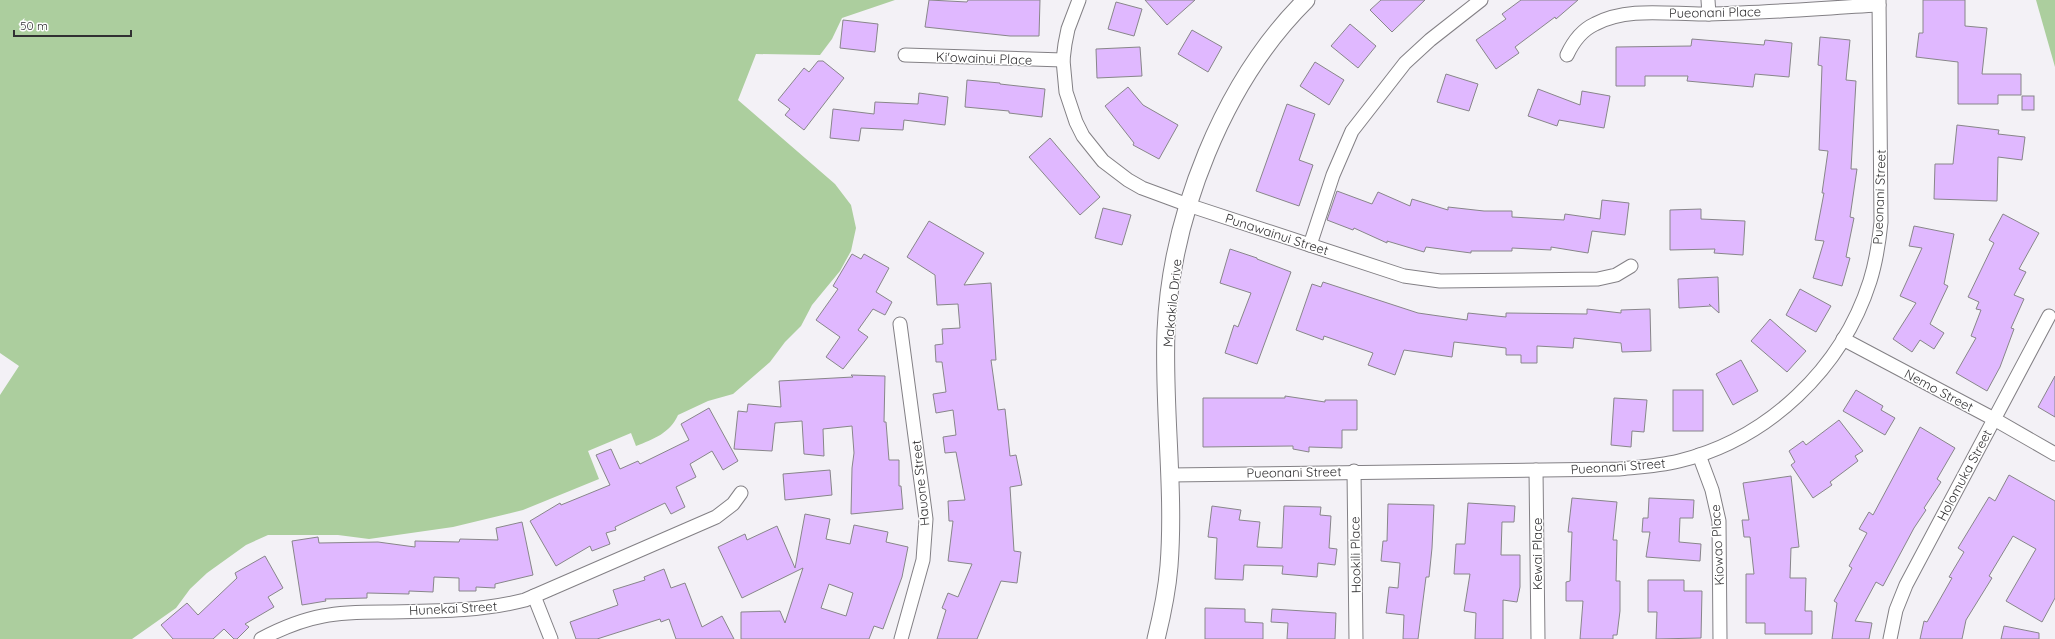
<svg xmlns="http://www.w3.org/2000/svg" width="2055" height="639" font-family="Quicksand,sans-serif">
<rect width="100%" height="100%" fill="#f3f1f6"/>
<g fill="#acce9e">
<path d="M0 0H895L842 18 832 39 820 55 756 54 738 100 835 184 851 205 856 228 851 251 840 271 812 305 801 326 785 342 770 362 733 394 708 401 678 415C670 433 654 439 636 446L631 433 588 451 599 479 523 510 453 527 369 539 338 535H268L246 545 207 573 190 589 176 608 132 639H0V395L19 366 0 353Z"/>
<path d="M2036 0H2055V67Z"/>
</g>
<g fill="#e0b8ff" stroke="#88868a" fill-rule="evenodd">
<path d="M929 0 967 2 968 0H1040L1039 36H1010L925 27Z"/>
<path d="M1145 0H1195L1167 25Z"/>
<path d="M1381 0H1425L1392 32 1370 10Z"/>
<path d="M1521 0H1578L1556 19 1555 17 1515 47 1519 53 1496 69 1476 40 1506 19 1502 14Z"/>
<path d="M1923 0H1965V26L1987 28 1982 74H2021V95H1998V104H1958V62L1916 57 1919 33H1923Z"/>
<path d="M1116 2 1142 9 1134 36 1108 29Z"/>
<path d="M843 20 878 24 875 52 840 48Z"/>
<path d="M1350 24 1376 46 1358 68 1331 46Z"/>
<path d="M1192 30 1222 47 1208 72 1178 54Z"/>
<path d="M1820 37 1850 40 1846 80 1856 81 1851 169H1857L1850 217 1854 218 1846 257 1850 258 1842 286 1813 278 1824 241 1815 240 1824 193H1822L1828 151 1819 150 1822 66 1818 65Z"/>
<path d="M1692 39 1764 45 1765 40 1792 43 1789 77 1755 74 1753 87 1687 81 1688 76H1645V86H1616V47L1691 46Z"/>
<path d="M1140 47 1142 76 1097 78 1096 49Z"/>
<path d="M818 61H823L844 78 804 130 785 115 790 109 778 100 804 68 809 72Z"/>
<path d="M1315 62 1344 80 1329 105 1300 86Z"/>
<path d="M1446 74 1478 84 1469 111 1437 102Z"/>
<path d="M967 80 1000 83V84L1045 89 1042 117 1009 113V111L965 107Z"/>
<path d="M1128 87 1143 105 1178 125 1159 159 1133 145 1134 143 1105 106Z"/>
<path d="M1538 89 1580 105 1582 91 1610 96 1604 128 1559 120 1557 126 1528 116Z"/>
<path d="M919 93 948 97 945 125 904 120 903 130 861 128 859 141 830 138 833 109 874 114 875 102 918 104Z"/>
<rect x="2022" y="96" width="12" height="14"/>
<path d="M1287 104 1315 114 1299 160 1313 165 1299 206 1256 191Z"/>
<path d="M1957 125 1999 130 1998 134 2025 137 2022 160 1998 157 1997 201 1934 199 1935 164H1953Z"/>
<path d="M1050 138 1100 197 1080 215 1029 157Z"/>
<path d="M1337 191 1372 204 1378 192 1410 206 1412 199 1448 210V207L1484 211H1512V217L1564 220 1565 214 1600 219 1602 200 1629 203 1625 235 1592 231 1588 253 1551 247V250L1512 248V251H1471V253L1426 247 1424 252 1387 241V243L1354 228 1353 230 1327 220Z"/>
<path d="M1103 208 1131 215 1122 245 1095 238Z"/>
<path d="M1701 209V219L1745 221 1743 255 1714 253 1715 249 1670 250V210Z"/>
<path d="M2003 214 2039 233 2019 269 2026 272 2014 295 2024 299 2011 328 2014 329 2000 367 1987 391 1956 373 1976 338 1971 336 1981 310 1976 309 1979 302 1968 297 1994 243 1989 240Z"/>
<path d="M929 221 984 253 964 285 991 283 996 360H991L998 410 1005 409 1010 456 1016 455 1022 485 1010 487 1014 551 1021 552 1017 583 1001 581 977 639H937L946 610 942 608 948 593 958 597 972 564 948 561 953 521H949L948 501 965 500 956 452 945 453 943 437 956 435 953 410 936 413 933 394 946 392 942 362H936L935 345 943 344 942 329 960 328 958 304 937 305 935 275 907 257Z"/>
<path d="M1914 226 1954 234 1944 284 1948 286 1930 324 1944 333 1934 349 1920 340 1912 352 1893 339 1916 303 1900 296 1922 248 1909 246Z"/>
<path d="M1230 249 1257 258V259L1291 272 1257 364 1225 353 1234 325 1238 327 1251 293 1220 283Z"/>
<path d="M852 254 861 259 864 254 889 268 876 292 892 302 885 315 873 309 858 330 868 337 843 369 826 357 840 337 816 320 838 289 833 286Z"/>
<path d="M1718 277 1719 313 1709 304 1711 306 1679 308 1678 279Z"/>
<path d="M1323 282 1418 313 1467 320 1468 313 1506 317V313L1587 314V309L1621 313V310L1650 309 1651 351 1622 352 1621 343 1574 338 1573 348 1537 346V363H1521V355H1506V348L1454 342 1452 357 1404 350 1395 375 1368 365 1373 353 1324 336 1323 340 1296 330 1312 284 1321 287Z"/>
<path d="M1800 289 1831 306 1816 332 1786 315Z"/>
<path d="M1770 319 1806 351 1787 372 1751 341Z"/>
<path d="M1741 360 1758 391 1733 405 1716 374Z"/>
<path d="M851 375 885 376 884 422H886L889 460H899V486H901L903 509 851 514 852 468 854 453 852 426 823 429 824 456 804 454 802 421 775 423 772 451 734 449 738 411 747 412 748 404 781 407 779 381 853 377Z"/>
<path d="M2055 376V417L2038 407Z"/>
<rect x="1673" y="390" width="30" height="41"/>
<path d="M1856 390 1883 406 1881 410 1895 418 1885 435 1843 411Z"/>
<path d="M1285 396 1325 402V400H1357V430H1342V448L1309 447V452L1293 449V446L1203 447V398H1285Z"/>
<path d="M1614 398 1647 400 1644 432 1632 431 1631 447 1611 445Z"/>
<path d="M709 408 738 461 723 470 712 451 690 464 696 477 676 487 685 507 671 514 665 503 615 527 616 530 606 533 610 544 592 551 590 546 556 566 530 521 560 503 561 505 610 485 596 455 611 449 620 469 638 461 640 464 689 440 681 424Z"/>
<path d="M1839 420 1863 451 1855 456 1858 461 1830 482 1832 485 1813 498 1791 465 1795 462 1789 451 1803 441 1806 445Z"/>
<path d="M1920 427 1955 448 1937 479 1941 482 1924 508 1926 510 1914 528 1883 586 1876 582 1855 621 1872 623 1869 639H1832L1837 603 1834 601 1852 568 1849 566 1867 533 1859 529 1869 512 1873 515Z"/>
<path d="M830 470 832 495 785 500 783 474Z"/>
<path d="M2009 475 2055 501V598L2042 622 2006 601 2036 549 2013 536 1989 576 1992 578 1966 620 1962 639H1920L1924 621 1927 622 1952 578 1949 577 1964 552 1958 548 1989 497 1995 501Z"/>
<path d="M1791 476 1799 547 1791 548 1790 578H1806L1805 611H1812V634H1765V623H1746V574H1754L1750 537H1744L1742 520H1749L1743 483Z"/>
<path d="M1572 498 1617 502 1613 540H1617L1616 581H1620V611L1617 635H1613V639H1580L1583 601H1566V582L1570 581 1572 532H1568Z"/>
<path d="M1649 498 1694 500 1693 518H1680L1679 542 1701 544 1700 561 1646 557 1650 532H1642L1643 518H1648Z"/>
<path d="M1468 503 1515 506 1514 522H1502L1501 555H1520V587L1517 602 1503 600V639H1475L1476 613 1464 611 1470 574H1454L1456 544H1465Z"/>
<path d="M1388 504 1434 505 1432 548 1429 577H1426L1418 639H1403L1404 615 1386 613 1389 587 1398 588 1400 563 1381 561 1383 541H1387Z"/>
<path d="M1212 506 1241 510 1239 520 1260 522 1257 547 1282 548 1284 506 1321 507 1320 515 1331 516 1329 548 1337 549 1335 565 1318 563 1317 577 1282 574 1283 566 1244 565 1243 580 1215 579 1217 538 1208 537Z"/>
<path d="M805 514 830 519 826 539 850 544 854 525 888 532 886 542 908 547 902 577 883 629 874 626 869 639H741V612L780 611 785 623 803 568 742 598 718 547 745 534 747 540 777 526 795 568ZM829 584 853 593 846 616 821 608Z"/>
<path d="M522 522 533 575 495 584V588L476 587V591H459V578L434 577 433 592 409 591V594L367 593V598L325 599 326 601 302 605 292 541 318 537 319 543 378 542 415 547V541L459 542 460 539 498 540 496 528Z"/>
<path d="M265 556 283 588 268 597 274 607 245 624 249 627 237 639H234L224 629 213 639H173L161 625 187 603 198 615 237 578 235 573Z"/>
<path d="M664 569 671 588 685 583 702 627 722 616 734 639H676L669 619 661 622 660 619 597 639H576L570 622 618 605 613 590 645 580 644 577Z"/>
<path d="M1648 580H1684V591H1702L1701 638 1656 639 1657 612H1648Z"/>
<path d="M1205 608 1245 609V622L1263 623V639H1205Z"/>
<path d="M1272 609 1336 613 1335 639H1287L1288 623 1271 622Z"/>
<path d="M2004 626 2039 633V639H2001Z"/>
</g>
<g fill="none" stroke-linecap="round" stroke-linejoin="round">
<g stroke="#838085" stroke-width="15">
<g id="minor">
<path d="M1079 0 1068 29 1065 44 1063 60 1066 92 1076 122 1083 136 1103 161 1128 180 1142 188 1188 205 1404 276 1440 281 1598 279 1616 275 1631 266"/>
<path d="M1708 0 1709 14"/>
<path d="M905 55 1063 60"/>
<path d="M1567 55C1573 42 1582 30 1595 24 1629 6 1672 15 1709 14 1766 13 1822 8 1879 5"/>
<path d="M1310 245 1333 175 1352 131 1405 63 1430 40 1481 0"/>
<path d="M900 324 926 519 923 560 901 639"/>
<path d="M1843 339 1994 419 2055 454"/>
<path d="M1699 455 1712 490 1719 521 1720 639"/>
<path d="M1536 470 1538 639"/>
<path d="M1354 471 1356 639"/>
<path d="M1169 475 1619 469C1639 467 1659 466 1679 461 1768 439 1842 369 1870 281 1876 262 1879 242 1881 222L1879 0"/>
<path d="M534 596 551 639"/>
<path d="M261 639C280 629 301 620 323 616 343 612 363 612 383 612 431 611 478 612 525 600L716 517 733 504 741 493"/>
<path d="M1890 639 1896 610 1906 585 2049 316"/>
</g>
</g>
<g stroke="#838085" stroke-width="19">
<path id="tertiary" d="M1156 639C1162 615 1167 591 1169 566 1175 488 1163 409 1166 331 1171 216 1223 82 1306 0"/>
</g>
<use href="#minor" stroke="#fff" stroke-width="13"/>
<use href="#tertiary" stroke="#fff" stroke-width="17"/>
</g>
<g text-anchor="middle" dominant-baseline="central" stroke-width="3" stroke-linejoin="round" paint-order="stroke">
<g font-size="13" fill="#313032" stroke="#fff">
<text transform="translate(1715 12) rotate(-1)">Pueonani Place</text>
<text transform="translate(984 58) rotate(2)">Ki'owainui Place</text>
<text transform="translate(1879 197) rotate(-88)">Pueonani Street</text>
<text transform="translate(1277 234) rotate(18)">Punawainui Street</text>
<text transform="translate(1172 303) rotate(-84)">Makakilo Drive</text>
<text transform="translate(1939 390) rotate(28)">Nemo Street</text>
<text transform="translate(1618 466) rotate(-4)">Pueonani Street</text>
<text transform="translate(1294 472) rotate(-1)">Pueonani Street</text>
<text transform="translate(1964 475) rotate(-62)">Holomuka Street</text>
<text transform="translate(920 483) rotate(-96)">Hauone Street</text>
<text transform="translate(1717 545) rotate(-93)">Kiowao Place</text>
<text transform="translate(1537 554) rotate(-90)">Kewai Place</text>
<text transform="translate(1355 555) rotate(-91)">Hookili Place</text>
<text transform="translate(453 608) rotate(-3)">Hunekai Street</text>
</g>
</g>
<path d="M14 30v6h117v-6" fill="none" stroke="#313032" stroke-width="2"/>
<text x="20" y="30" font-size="12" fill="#313032" stroke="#ffffff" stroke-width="3" paint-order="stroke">50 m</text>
</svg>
